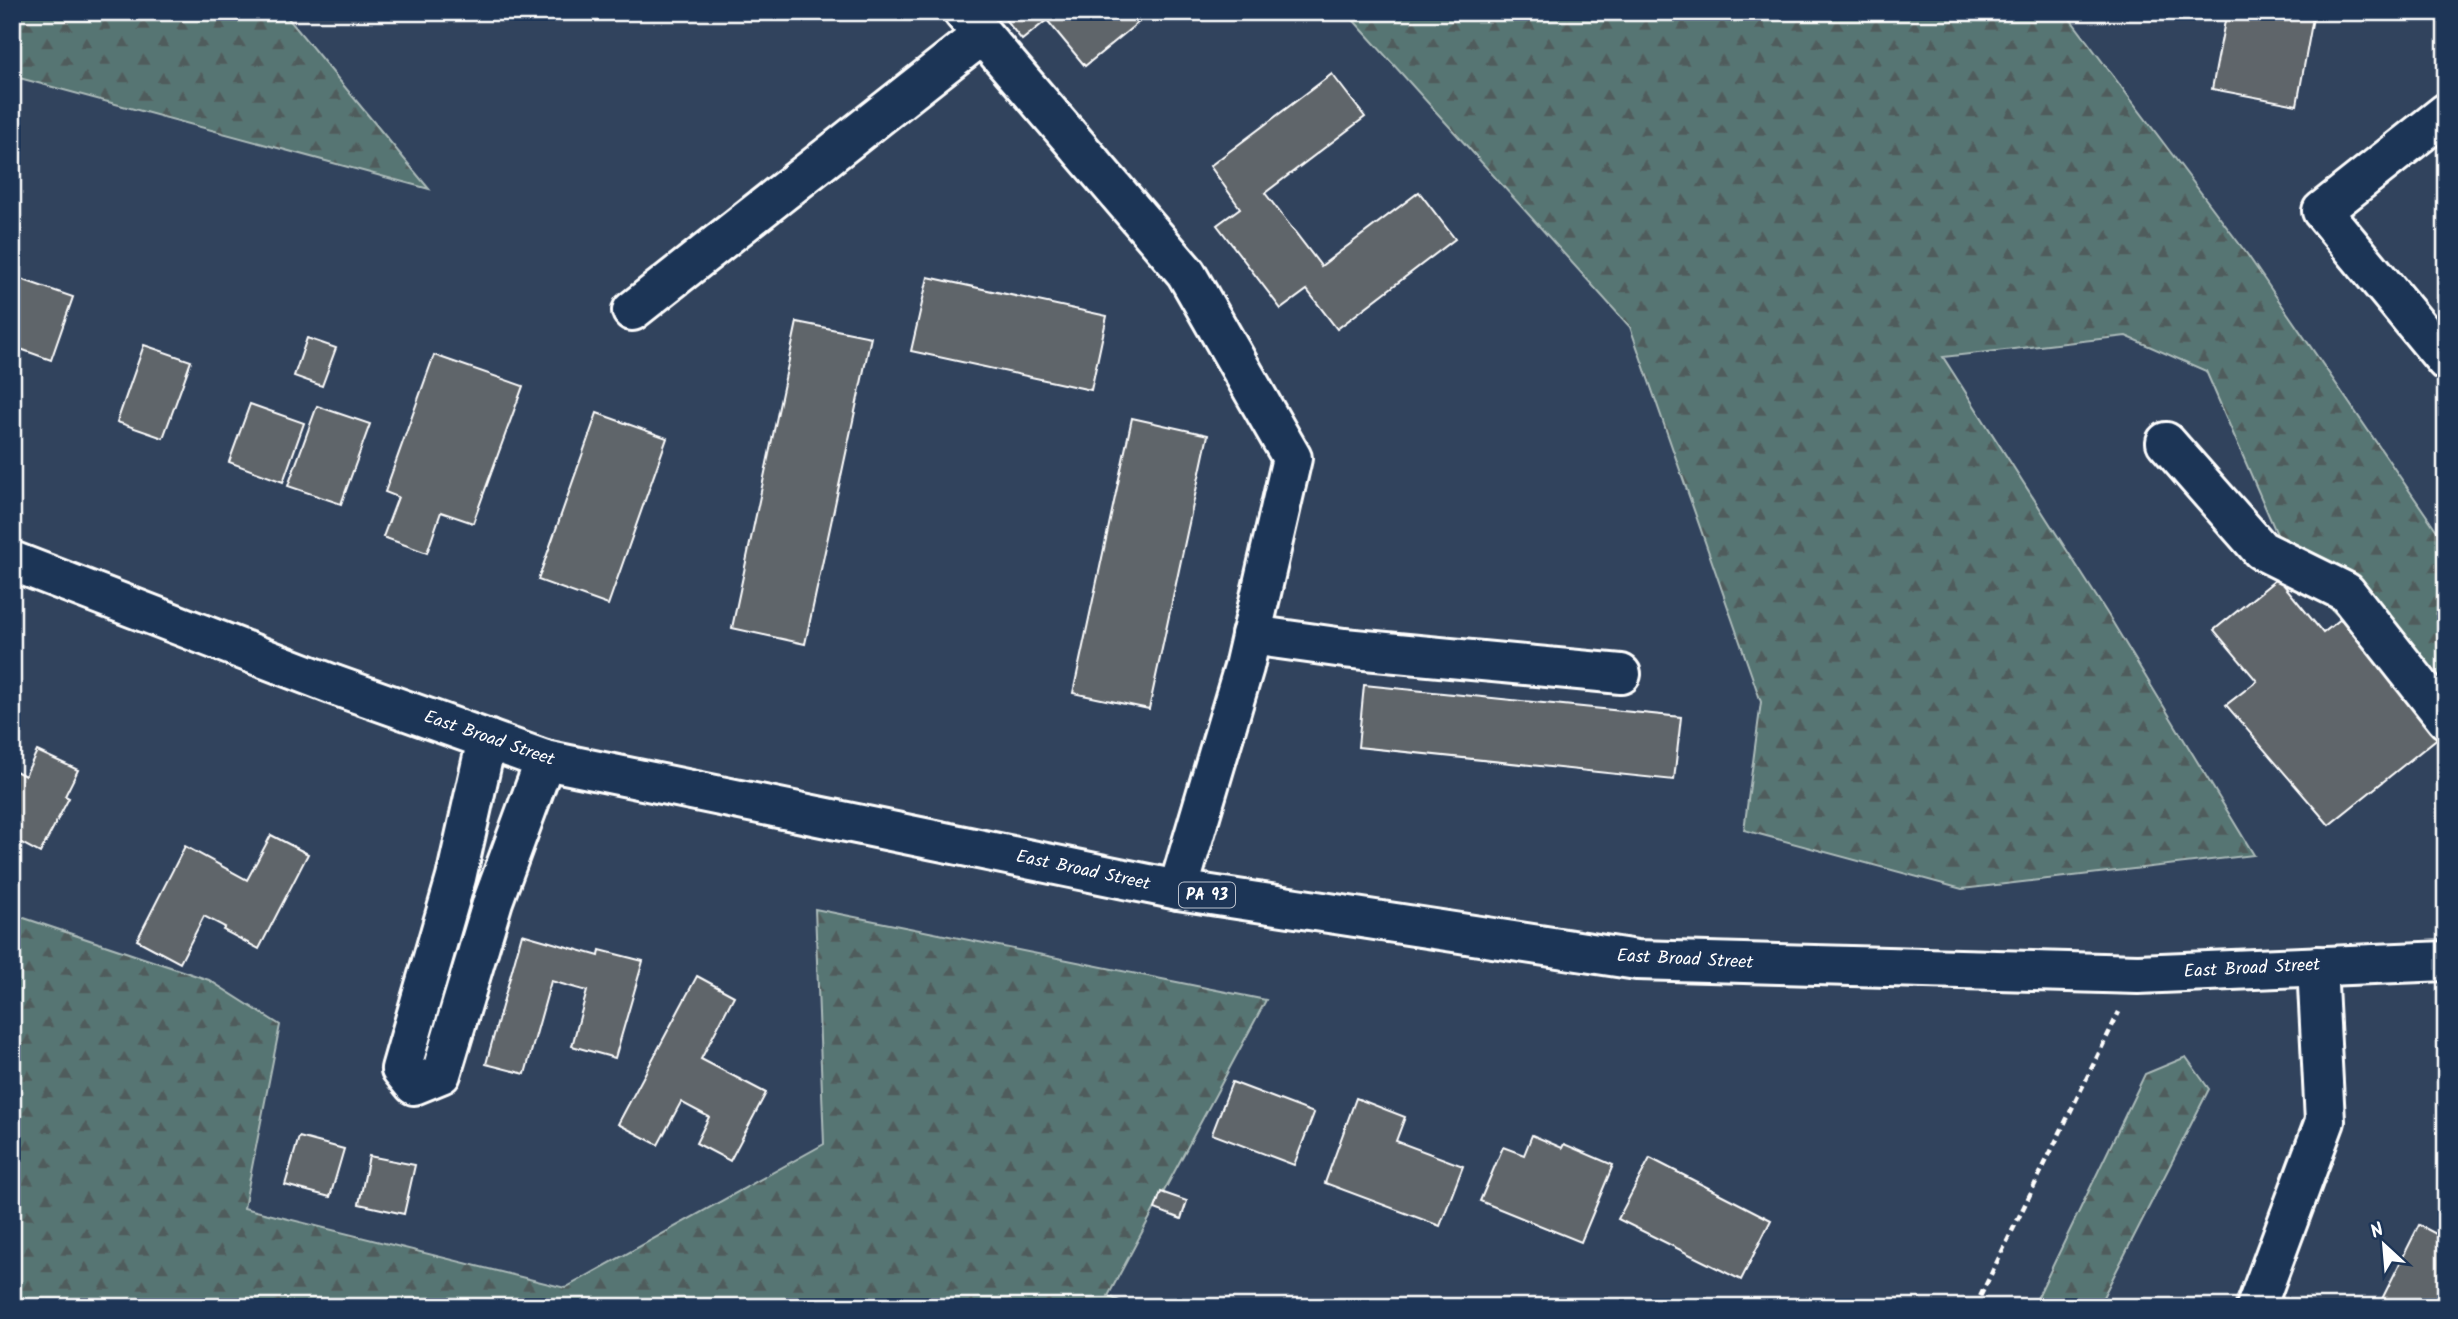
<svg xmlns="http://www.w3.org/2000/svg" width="2458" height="1319" font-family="Kalam,sans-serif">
<defs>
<pattern id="forest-firs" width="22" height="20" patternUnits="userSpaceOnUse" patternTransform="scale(1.75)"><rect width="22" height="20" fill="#577573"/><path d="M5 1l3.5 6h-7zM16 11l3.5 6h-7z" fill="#505c5c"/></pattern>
</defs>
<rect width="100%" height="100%" fill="#31435d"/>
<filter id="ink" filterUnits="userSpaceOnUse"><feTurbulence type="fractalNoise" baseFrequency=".0143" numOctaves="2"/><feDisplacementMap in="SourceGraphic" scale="14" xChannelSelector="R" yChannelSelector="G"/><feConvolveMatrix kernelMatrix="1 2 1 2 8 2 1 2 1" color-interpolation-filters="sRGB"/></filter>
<g filter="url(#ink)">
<g fill="url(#forest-firs)" stroke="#abbab9" stroke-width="2">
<path d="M12 12H283L429 189 12 76Z"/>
<path d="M1346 12H2065L2247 254 2446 544V726L2292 569 2206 371 2126 336 1943 357 2107 613 2254 855 1962 889 1744 830 1761 702 1630 327Z"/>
<path d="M815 909 1266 1000 1108 1296 1133 1307H12V914L209 980 280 1025 244 1208 565 1288 824 1144Z"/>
<path d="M2186 1057 2209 1089 2098 1307H2033L2145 1074Z"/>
</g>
<g fill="#5f656b" stroke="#fff" stroke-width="2">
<path d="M999 12H1151L1085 66 1047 20 1022 40Z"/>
<path d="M2218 12H2314L2297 105 2212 89 2225 21Z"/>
<path d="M1332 74 1365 117 1265 193 1321 266 1419 192 1455 239 1337 329 1307 290 1281 309 1217 225 1240 208 1210 166Z"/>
<path d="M12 276 73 297 51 360 12 346Z"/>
<path d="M928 277 1107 316 1091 390 911 351Z"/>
<path d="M797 322 871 337 805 644 732 628Z"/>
<path d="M307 338 336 348 322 386 294 376Z"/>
<path d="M144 345 191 361 163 438 117 422Z"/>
<path d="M434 355 523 386 473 523 441 512 427 553 383 537 398 497 385 492Z"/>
<path d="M250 404 304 423 283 482 229 462Z"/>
<path d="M317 406 370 424 341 504 288 486Z"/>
<path d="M597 413 667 438 608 605 538 580Z"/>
<path d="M1132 418 1208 435 1149 709 1073 693Z"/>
<path d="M2278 578 2323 633 2346 615 2445 732 2329 825 2226 705 2257 681 2214 630Z"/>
<path d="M1364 685 1681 717 1674 780 1358 747Z"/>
<path d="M37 751 78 770 65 796 69 798 40 853 12 838V769L25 776Z"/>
<path d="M271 835 308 854 259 949 223 930 225 927 204 916 180 963 137 940 185 846 247 880Z"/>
<path d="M522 934 599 956 600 950 643 961 615 1058 572 1046 587 991 551 981 525 1074 486 1064Z"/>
<path d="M697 976 734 996 701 1059 766 1093 730 1161 696 1143 709 1117 681 1102 658 1145 618 1124Z"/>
<path d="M1232 1082 1314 1113 1294 1165 1212 1134Z"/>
<path d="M1356 1098 1405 1117 1396 1141 1463 1166 1440 1226 1325 1183Z"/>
<path d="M1532 1135 1562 1148 1564 1144 1613 1165 1581 1242 1480 1201 1503 1147 1524 1155Z"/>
<path d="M299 1137 344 1149 330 1197 285 1185Z"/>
<path d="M369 1156 415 1165 404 1214 359 1204Z"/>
<path d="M1650 1158 1771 1220 1741 1280 1618 1219Z"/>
<path d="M1161 1192 1187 1201 1181 1219 1155 1209Z"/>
<path d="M2419 1225 2446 1239V1307H2378Z"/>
</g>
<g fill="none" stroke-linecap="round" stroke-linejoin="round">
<g stroke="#fff" stroke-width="44">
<g id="minor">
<path d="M963 12 1186 273 1292 458 1244 667 1178 890"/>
<path d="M2446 113 2322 211 2446 361"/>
<path d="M632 311 982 35"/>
<path d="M2166 442 2261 550 2346 592 2446 719"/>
<path d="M1251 635 1344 648 1621 674"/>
<path d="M487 739 456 878 401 1069 414 1085 441 1074 493 901 545 760"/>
<path d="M2256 1307 2325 1121 2317 966"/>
</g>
</g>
<g stroke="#fff" stroke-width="44">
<path id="highway" d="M12 561 334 685 545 760 1178 890 1637 960 2138 974 2446 961"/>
</g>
<path stroke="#fff" stroke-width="4.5" stroke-dasharray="7 5" stroke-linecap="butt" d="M1975 1307 2119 1012"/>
<use href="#minor" stroke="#1d3557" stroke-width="38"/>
<use href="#highway" stroke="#1d3557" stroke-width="38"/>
</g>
</g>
<g text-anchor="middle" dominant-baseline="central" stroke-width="6" stroke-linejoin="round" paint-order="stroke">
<rect fill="#1d3557" stroke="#bbc2cd" stroke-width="2" x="1179" y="882.5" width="56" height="25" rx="5"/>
<g font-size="16" font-weight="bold" fill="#fff">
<text x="1207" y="895">PA 93</text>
</g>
<g font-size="18" fill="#fff" stroke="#1d3557">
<text transform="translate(489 739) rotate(19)">East Broad Street</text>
<text transform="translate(1083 871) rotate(12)">East Broad Street</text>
<text transform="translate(1685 960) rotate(3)">East Broad Street</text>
<text transform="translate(2252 969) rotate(-3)">East Broad Street</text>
</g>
</g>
<rect width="2458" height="1319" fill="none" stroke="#1d3557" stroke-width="42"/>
<rect x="21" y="21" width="2416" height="1277" fill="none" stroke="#fff" stroke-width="2.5" filter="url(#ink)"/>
<g transform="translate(2384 1245) rotate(334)" stroke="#1d3557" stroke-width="5" paint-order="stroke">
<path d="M0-5L12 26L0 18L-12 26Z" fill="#ffffff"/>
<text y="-10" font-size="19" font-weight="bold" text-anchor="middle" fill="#ffffff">N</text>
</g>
</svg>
